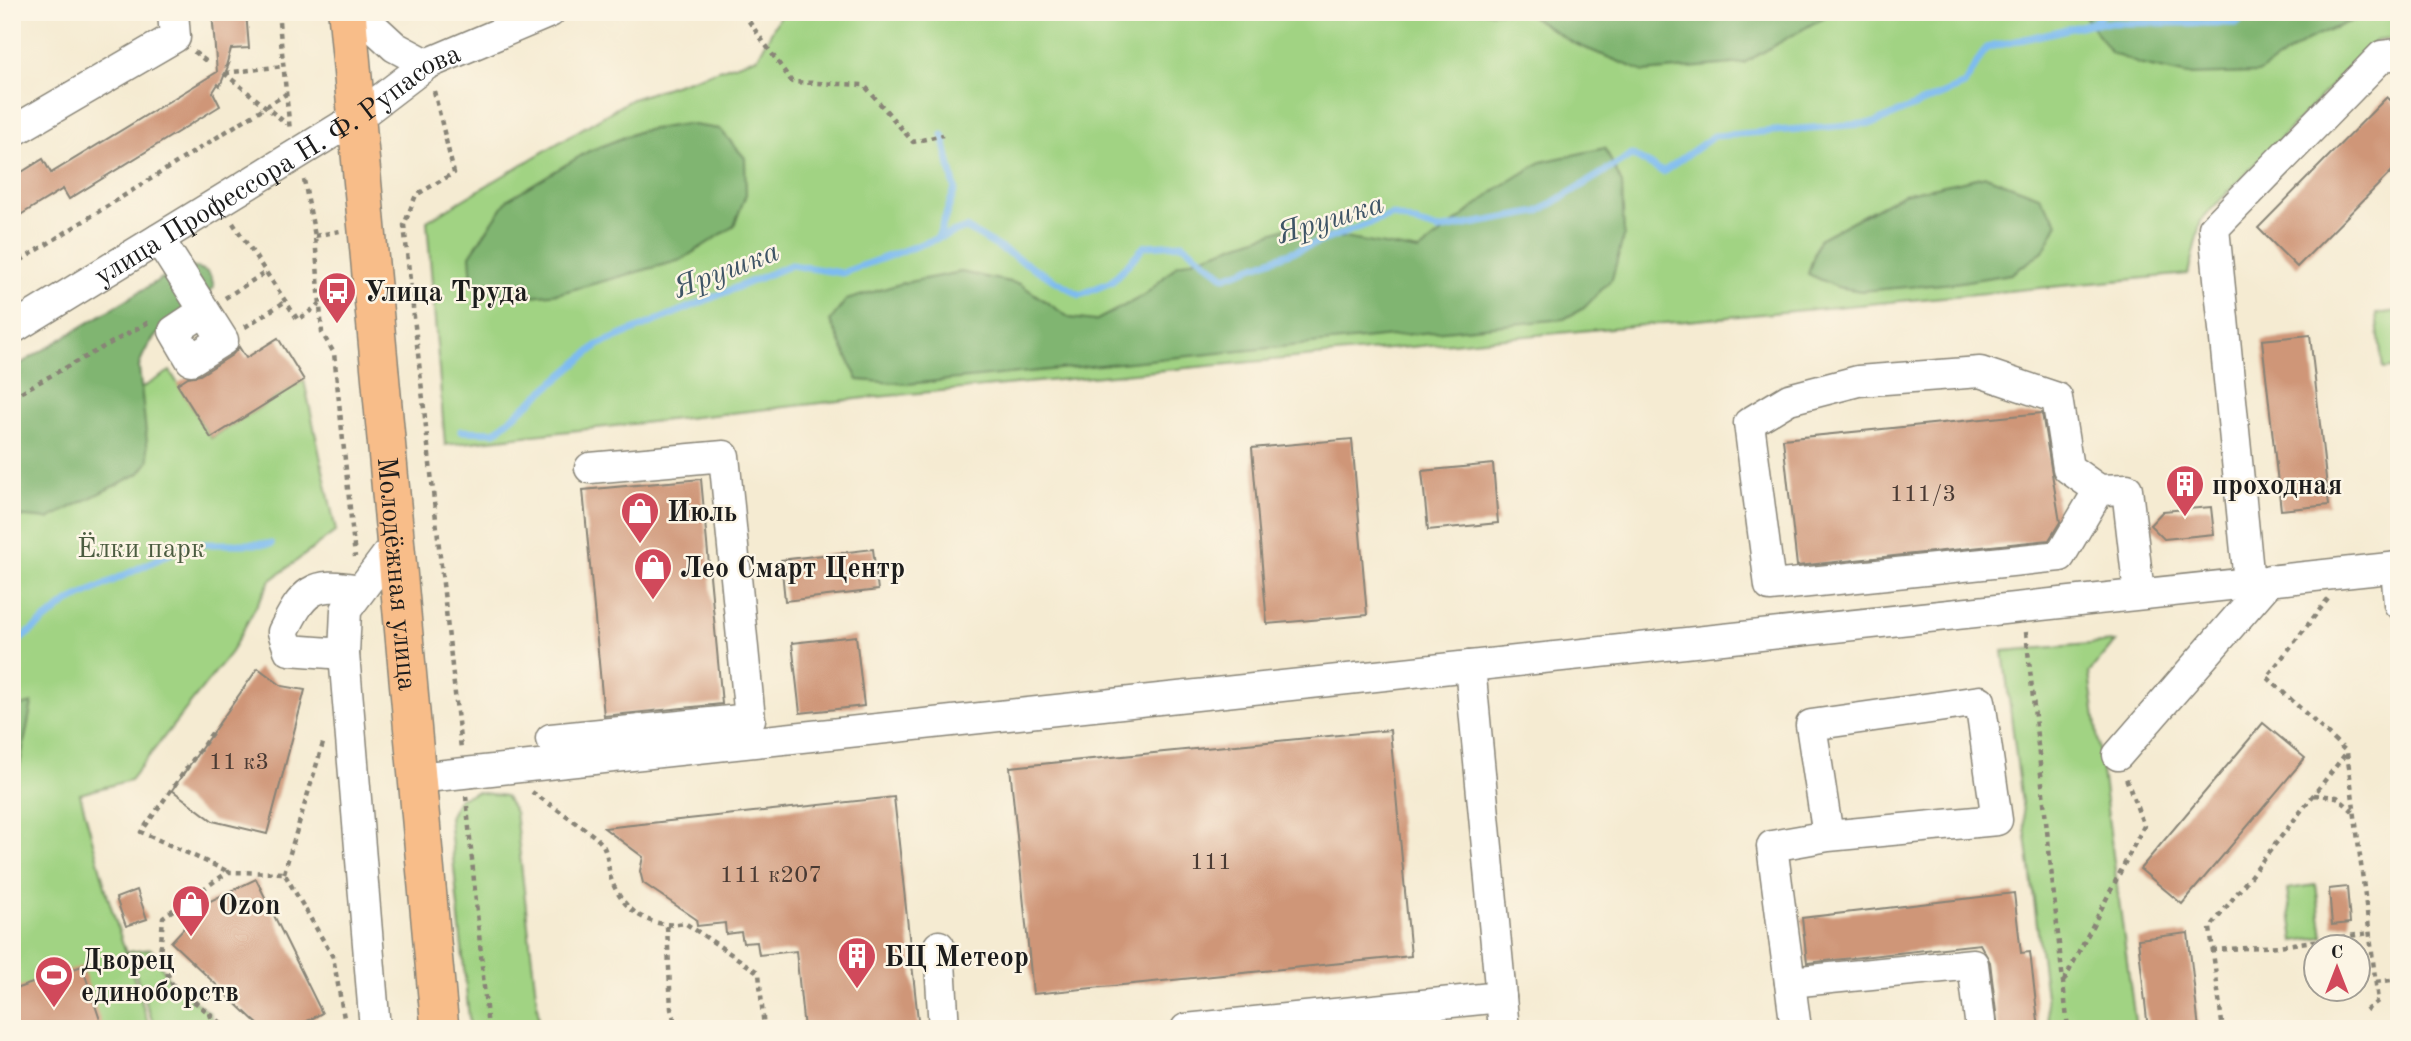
<svg xmlns="http://www.w3.org/2000/svg" width="2411" height="1041" font-family="'Old Standard TT',serif">
<style>
.green{fill:#a1d383;stroke:#5e7850;stroke-width:2}
.forest{fill:#80b571;stroke:#4e6846;stroke-width:2}
.lines{fill:none;stroke-linecap:round;stroke-linejoin:round}
.stream{stroke:#7dbbf0;stroke-width:7}
.building{fill:#cf9678}
.minor-casing{stroke:#888477;stroke-width:33}
.major-casing{stroke:#888477;stroke-width:40}
.path{stroke:#888477;stroke-width:4.5;stroke-dasharray:5 5;stroke-linecap:butt}
.minor{stroke:#fff;stroke-width:30}
.major{stroke:#f8bd89;stroke-width:37}
.labels{text-anchor:middle;stroke-width:5;stroke-linejoin:round;paint-order:stroke}
.number-label{font-size:24px;fill:#493a33}
.street-label{font-size:28px;fill:#1c1c1c;stroke:#fcf5e5}
.poi-label{font-size:28px;font-weight:bold;fill:#1c1c1c;stroke:#fcf5e5;text-anchor:start}
.park-label{font-size:28px;fill:#4b5c40;stroke:#fcf5e5}
.water-label{font-size:30px;font-style:italic;fill:#3e5466;stroke:#fcf5e5}
</style>
<rect width="100%" height="100%" fill="#fcf5e5"/>
<filter id="ink" filterUnits="userSpaceOnUse"><feTurbulence type="fractalNoise" baseFrequency=".0143" numOctaves="2"/><feDisplacementMap in="SourceGraphic" scale="14" xChannelSelector="R" yChannelSelector="G"/><feConvolveMatrix kernelMatrix="1 2 1 2 8 2 1 2 1" color-interpolation-filters="sRGB"/></filter>
<filter id="wash" filterUnits="userSpaceOnUse"><feTurbulence type="fractalNoise" baseFrequency=".00686" numOctaves="4" result="noise"/><feDisplacementMap in="SourceGraphic" scale="28" xChannelSelector="R" yChannelSelector="G"/><feGaussianBlur stdDeviation="1.57" result="paint"/><feColorMatrix in="noise" values="0 0 0 0 0 0 0 0 0 0 0 0 0 0 0 0 0 1.4 0 .05"/><feComposite in="paint" operator="in"/></filter>
<g filter="url(#wash)">
<rect width="100%" height="100%" fill="#f5ebd2"/>
<g class="green">
<path d="M 782,12 L 2399,12 L 2399,38 L 2375,41 L 2201,220 L 2188,274 L 866,398 L 445,445 L 427,221 L 632,99 L 758,57 Z"/>
<path d="M 2399,311 L 2399,367 L 2383,369 L 2376,314 Z"/>
<path d="M 170,371 L 211,438 L 304,380 L 336,531 L 270,581 L 231,652 L 130,780 L 80,794 L 108,897 L 150,1029 L 12,1029 L 12,466 Z"/>
<path d="M 2115,642 L 2089,673 L 2136,1029 L 2050,1029 L 2003,651 Z"/>
<path d="M 477,792 L 505,796 L 515,812 L 540,1029 L 470,1029 L 449,817 L 459,798 Z"/>
<path d="M 2316,885 L 2323,937 L 2294,941 L 2287,889 Z"/>
<path d="M 151,949 L 172,984 L 210,1013 L 214,1029 L 155,1029 L 128,952 Z"/>
</g>
<g class="forest">
<path d="M 1525,12 L 1833,12 L 1744,63 L 1644,72 L 1573,43 Z"/>
<path d="M 2082,12 L 2399,12 L 2365,15 L 2308,40 L 2258,73 L 2188,75 L 2142,65 L 2111,53 Z"/>
<path d="M 686,124 L 720,129 L 745,158 L 746,194 L 734,226 L 681,260 L 560,293 L 521,297 L 494,292 L 472,284 L 470,255 L 508,199 L 589,151 L 640,131 Z"/>
<path d="M 1605,148 L 1622,184 L 1624,235 L 1612,279 L 1584,308 L 1564,319 L 908,384 L 858,380 L 830,321 L 846,300 L 903,283 L 961,272 L 1020,284 L 1070,318 L 1095,321 L 1145,295 L 1177,265 L 1286,228 L 1419,251 L 1497,189 L 1541,162 Z"/>
<path d="M 1986,176 L 2039,196 L 2058,223 L 2043,252 L 2011,274 L 1955,283 L 1861,291 L 1837,287 L 1808,274 L 1819,239 L 1903,194 Z"/>
<path d="M 190,267 C 206,269 211,271 214,287 C 187,315 149,327 139,367 L 149,461 L 140,473 L 48,519 L 15,516 L 12,369 L 169,274 Z"/>
<path d="M 32,703 L 13,800 L 12,801 L 12,708 Z"/>
</g>
<g class="lines">
<g class="stream">
<path d="M 2093,23 L 2104,12"/>
<path d="M 938,238 L 955,189 L 943,135"/>
<path d="M 461,431 L 495,432 L 598,345 L 791,265 L 842,273 L 966,228 L 1080,295 L 1111,282 L 1145,246 L 1183,244 L 1225,277 L 1392,215 L 1438,230 L 1538,212 L 1632,155 L 1663,172 L 1714,136 L 1874,123 L 1964,85 L 1986,48 L 2093,23 L 2237,23 L 2250,12"/>
<path d="M 12,646 L 68,602 L 190,544 L 271,544"/>
</g>
</g>
<g id="blocks">
<g class="building">
<path d="M 212,12 L 246,12 L 249,48 L 231,49 L 226,66 L 229,64 L 220,86 L 218,84 L 213,92 L 220,106 L 69,199 L 63,189 L 12,220 L 12,178 L 43,159 L 51,173 L 217,72 Z"/>
<path d="M 2387,97 L 2399,108 L 2399,164 L 2297,267 L 2258,228 Z"/>
<path d="M 2310,335 L 2329,505 L 2281,510 L 2262,340 Z"/>
<path d="M 278,338 L 304,380 L 211,438 L 177,384 L 188,377 L 200,375 L 232,355 L 239,347 L 246,358 Z"/>
<path d="M 2042,413 L 2060,522 L 2049,540 L 1797,566 L 1783,439 Z"/>
<path d="M 1352,439 L 1367,615 L 1267,624 L 1252,448 Z"/>
<path d="M 1493,464 L 1498,523 L 1428,530 L 1422,471 Z"/>
<path d="M 701,479 L 722,704 L 604,716 L 583,490 Z"/>
<path d="M 2211,507 L 2214,534 L 2164,539 L 2150,525 L 2163,511 Z"/>
<path d="M 873,549 L 878,590 L 785,601 L 781,560 Z"/>
<path d="M 856,636 L 864,706 L 800,713 L 792,643 Z"/>
<path d="M 258,668 L 282,686 L 305,690 L 267,834 L 213,821 L 172,790 Z"/>
<path d="M 2263,723 L 2305,758 L 2182,904 L 2140,869 Z"/>
<path d="M 1390,730 L 1411,956 L 1033,994 L 1010,767 Z"/>
<path d="M 894,797 L 919,1029 L 804,1029 L 796,951 L 759,955 L 757,942 L 743,943 L 741,932 L 726,934 L 725,923 L 697,926 L 696,919 L 643,883 L 640,871 L 643,857 L 604,828 Z"/>
<path d="M 256,879 L 322,1013 L 293,1029 L 263,1029 L 171,942 L 208,902 Z"/>
<path d="M 2347,887 L 2350,923 L 2332,925 L 2329,889 Z"/>
<path d="M 137,890 L 147,919 L 126,926 L 116,898 Z"/>
<path d="M 2014,893 L 2021,953 L 2030,952 L 2039,1029 L 1998,1029 L 1990,962 L 1980,944 L 1807,963 L 1802,918 Z"/>
<path d="M 2188,933 L 2199,1029 L 2148,1029 L 2138,939 Z"/>
<path d="M 82,966 L 103,1029 L 12,1029 L 12,990 Z"/>
</g>
</g>
</g>
<g filter="url(#ink)">
<use href="#blocks" fill-opacity="0" stroke="#888477" stroke-width="2"/>
<g class="lines">
<defs>
<g id="minor">
<path d="M 357,12 L 395,47 L 427,64"/>
<path d="M 12,132 L 175,37 L 173,12"/>
<path d="M 159,239 L 223,340 L 191,360 L 174,331 L 204,311"/>
<path id="s1" d="M 12,329 L 359,116 L 427,64 L 550,12"/>
<path d="M 2099,490 L 2060,556 L 1770,586 L 1749,423 L 1789,399 L 1858,381 L 1980,372 L 2057,398 L 2068,468 L 2099,490 L 2127,489 L 2139,594"/>
<path d="M 2396,567 L 2399,604"/>
<path d="M 2249,582 L 2214,228 L 2382,56 L 2399,54"/>
<path d="M 344,654 L 289,650 L 283,632 C 303,592 312,580 358,590"/>
<path d="M 1470,666 L 1504,1029"/>
<path d="M 551,739 L 750,719 L 724,456 L 590,468"/>
<path d="M 2118,755 L 2270,580"/>
<path d="M 417,778 L 2399,567"/>
<path d="M 939,946 L 944,1029"/>
<path d="M 1790,982 L 1973,964 L 1981,1029"/>
<path d="M 375,1029 L 344,654 L 346,610 L 396,543"/>
<path d="M 1186,1029 L 1501,997"/>
<path d="M 1796,1029 L 1772,846 L 1828,836 L 1997,820 L 1980,701 L 1811,725 L 1828,836"/>
</g>
<g id="major">
<path id="s2" d="M 347,12 L 440,1029"/>
</g>
</defs>
<use href="#minor" class="minor-casing"/>
<use href="#major" class="major-casing"/>
<g class="path">
<path d="M 278,12 L 290,131"/>
<path d="M 743,13 L 792,82 L 864,85 L 913,142 L 943,135"/>
<path d="M 194,52 L 210,64"/>
<path d="M 224,73 L 287,124"/>
<path d="M 225,73 L 284,66"/>
<path d="M 434,91 L 454,173 L 416,195 L 404,225 L 461,749"/>
<path d="M 304,180 L 315,236 L 322,333 L 334,353 L 355,557"/>
<path d="M 233,223 L 298,320 L 320,304"/>
<path d="M 315,236 L 340,231"/>
<path d="M 12,266 L 286,94"/>
<path d="M 225,298 L 266,272"/>
<path d="M 245,327 L 286,301"/>
<path d="M 12,397 L 149,322"/>
<path d="M 2328,599 L 2267,677 L 2347,752"/>
<path d="M 2026,632 L 2068,1029"/>
<path d="M 212,733 L 141,832 L 227,871"/>
<path d="M 532,792 C 547,803 593,832 602,844 C 608,852 608,867 610,876 C 621,910 650,930 685,923 L 759,973 L 764,1029"/>
<path d="M 2314,795 L 2337,797 L 2355,813"/>
<path d="M 466,796 L 488,1029"/>
<path d="M 284,873 L 324,740"/>
<path d="M 667,926 L 671,1009 L 677,1029"/>
<path d="M 2212,950 L 2279,946 L 2370,933"/>
<path d="M 2064,981 L 2144,826 L 2126,778"/>
<path d="M 2376,982 L 2399,979"/>
<path d="M 210,1013 L 214,1029"/>
<path d="M 2222,1023 L 2210,928 L 2347,752 L 2378,1001 L 2365,1011"/>
<path d="M 229,1029 L 172,984 L 160,956 L 163,917 L 228,872 L 284,873 L 333,957 L 346,1029"/>
</g>
<use href="#minor" class="minor"/>
<use href="#major" class="major"/>
</g>
</g>
<defs>
<symbol id="bus-pin" viewBox="-11 -11 22 30"><path d="M0 17L-7.5 6A9.5 9.5 0 1 1 7.5 6Z" fill="#d1495b" stroke="#fcf5e5"/><path d="M-5-6H5V4H4V6H2V4H-2V6H-4V4H-5ZM-3.5-4V0h7V-4ZM-3.5 1.2v1.5H-2V1.2ZM2 1.2v1.5H3.5V1.2Z" fill="#fff"/></symbol>
<symbol id="building-pin" viewBox="-11 -11 22 30"><path d="M0 17L-7.5 6A9.5 9.5 0 1 1 7.5 6Z" fill="#d1495b" stroke="#fcf5e5"/><path d="M-4-6H4V6H1V3H-1V6H-4ZM-2.5-4.3h1.7v1.8h-1.7ZM.8-4.3h1.7v1.8H.8ZM-2.5-1h1.7V.8h-1.7ZM.8-1h1.7V.8H.8Z" fill="#fff"/></symbol>
<symbol id="shop-pin" viewBox="-11 -11 22 30"><path d="M0 17L-7.5 6A9.5 9.5 0 1 1 7.5 6Z" fill="#d1495b" stroke="#fcf5e5"/><path d="M-5-2.5h2.3a2.7 3.5 0 0 1 5.4 0H5L5.5 6h-11ZM-1.5-2.5h3a1.5 2.3 0 0 0-3 0Z" fill="#fff"/></symbol>
<symbol id="stadium-pin" viewBox="-11 -11 22 30"><path d="M0 17L-7.5 6A9.5 9.5 0 1 1 7.5 6Z" fill="#d1495b" stroke="#fcf5e5"/><path d="M0-5a6.5 5 0 1 0 0 10a6.5 5 0 1 0 0-10ZM-3.5-1.8h7v3.6h-7Z" fill="#fff"/></symbol>
</defs>
<g fill-rule="evenodd">
<use href="#bus-pin" x="315" y="269" width="44" height="60"/>
<use href="#building-pin" x="2163" y="462" width="44" height="60"/>
<use href="#shop-pin" x="618" y="489" width="44" height="60"/>
<use href="#shop-pin" x="631" y="545" width="44" height="60"/>
<use href="#shop-pin" x="169" y="882" width="44" height="60"/>
<use href="#building-pin" x="835" y="934" width="44" height="60"/>
<use href="#stadium-pin" x="32" y="953" width="44" height="60"/>
</g>
<g class="labels">
<g class="number-label">
<text x="1923" y="501">111/3</text>
<text x="239" y="769">11 к3</text>
<text x="1211" y="869">111</text>
<text x="771" y="882">111 к207</text>
</g>
<g class="street-label">
<text dy="10" stroke="none"><textPath href="#s1" startOffset="313">улица Профессора Н. Ф. Рупасова</textPath></text>
<text dy="10" stroke="none"><textPath href="#s2" startOffset="564">Молодёжная улица</textPath></text>
</g>
<g class="poi-label">
<text x="364" y="301">Улица Труда</text>
<text x="2212" y="494">проходная</text>
<text x="667" y="521">Июль</text>
<text x="680" y="577">Лео Смарт Центр</text>
<text x="218" y="914">Ozon</text>
<text x="884" y="966">БЦ Метеор</text>
<text x="81" y="969">Дворец<tspan x="81" dy="32">единоборств</tspan></text>
</g>
<g class="park-label">
<text x="141" y="557">Ёлки парк</text>
</g>
<g class="water-label">
<text transform="translate(1330 218) rotate(-17)" y="10">Ярушка</text>
<text transform="translate(726 269) rotate(-21)" y="10">Ярушка</text>
</g>
</g>
<rect width="2411" height="1041" fill="none" stroke="#fcf5e5" stroke-width="42"/>
<g transform="translate(2337 968)"><circle r="33" fill="#fcf5e5" stroke="#a29e95" stroke-width="2"/>
<path d="M0-5L12 26L0 18L-12 26Z" fill="#d1495b"/>
<text y="-10" font-size="19" font-weight="bold" text-anchor="middle" fill="#1c1c1c">С</text>
</g>
</svg>
